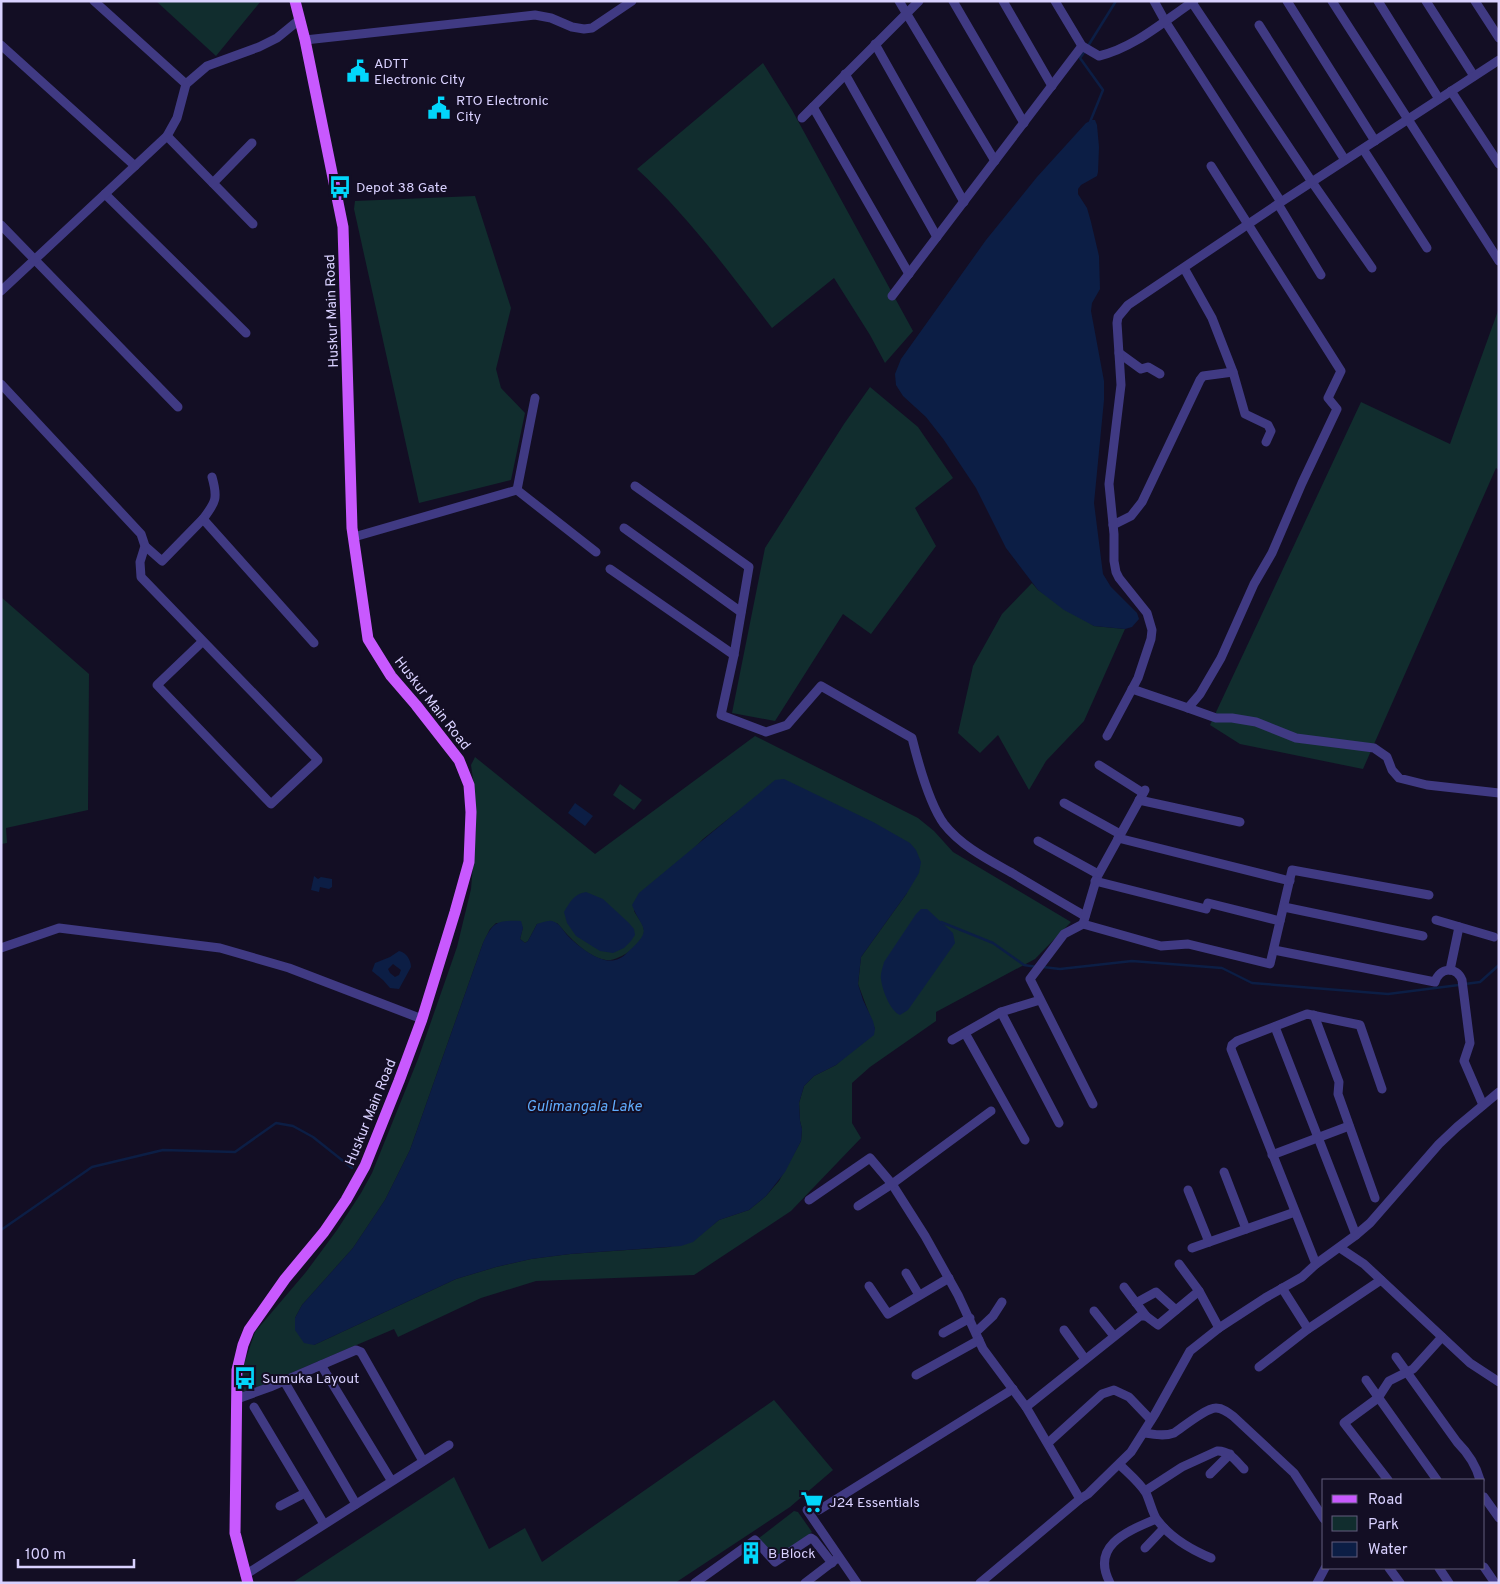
<svg xmlns="http://www.w3.org/2000/svg" width="1500" height="1584" font-family="Overpass,sans-serif">
<style>
.green{fill:#112d2e;fill-rule:evenodd}
.water{fill:#0c1e45;fill-rule:evenodd}
.lines{fill:none;stroke-linecap:round;stroke-linejoin:round}
.stream{stroke:#0c1e45;stroke-width:2.5}
.minor{stroke:#403a83;stroke-width:9}
.major{stroke:#c859fe;stroke-width:11}
.labels{text-anchor:middle;stroke-width:4;stroke-linejoin:round;paint-order:stroke}
.poi-label{font-size:14px;fill:#d9d1ff;stroke:#130e24;text-anchor:start}
.street-label{font-size:14px;fill:#d9d1ff;stroke:#130e24}
.water-label{font-size:15px;font-style:italic;fill:#60adfe;stroke:#130e24}
</style>
<rect width="100%" height="100%" fill="#130e24"/>
<g class="green">
<path d="M 156,1 L 261,1 L 216,56 Z"/>
<path d="M 763,63 L 792,110 L 913,331 L 885,363 L 870,335 L 834,278 L 772,328 C 730,273 688,216 637,169 Z"/>
<path d="M 475,196 L 511,308 L 496,369 L 501,388 L 525,413 L 511,480 L 419,503 L 354,209 L 355,201 Z"/>
<path d="M 1499,308 L 1499,470 L 1496,468 L 1363,769 L 1240,744 L 1210,725 L 1361,402 L 1450,444 Z"/>
<path d="M 870,387 L 918,427 L 953,478 L 915,508 L 936,546 L 871,634 L 843,614 L 775,721 L 732,713 L 765,548 L 844,424 Z"/>
<path d="M 1032,583 L 1038,590 L 1094,626 L 1125,629 L 1084,721 L 1046,761 L 1029,790 L 998,735 L 980,753 L 958,733 L 973,666 L 1002,614 Z"/>
<path d="M 1,597 L 89,674 L 88,810 L 6,828 L 7,843 L 1,844 Z"/>
<path d="M 755,736 L 918,818 L 934,831 L 953,852 L 1071,922 L 1035,959 L 936,1012 L 936,1021 L 870,1067 L 852,1083 L 852,1123 L 861,1138 L 791,1211 L 694,1275 L 536,1281 L 481,1298 L 398,1337 L 394,1329 L 242,1394 L 243,1367 L 255,1332 L 306,1272 L 337,1230 L 361,1193 L 372,1173 L 418,1059 L 457,947 L 471,889 L 476,827 L 474,786 L 471,765 L 475,757 L 595,854 ZM 737,812 L 907,893 L 861,957 L 858,984 L 875,1029 L 836,1065 L 814,1076 L 804,1086 L 799,1103 L 800,1121 L 802,1129 L 801,1141 L 779,1181 L 766,1196 L 749,1210 L 719,1220 L 709,1228 L 670,1247 L 570,1254 L 531,1259 L 496,1267 L 456,1279 L 314,1345 L 295,1318 L 302,1305 L 353,1248 L 385,1200 L 410,1150 L 483,943 L 490,929 L 496,923 L 523,927 L 520,939 L 525,943 L 528,941 L 537,924 L 557,923 C 570,938 587,957 606,960 C 618,962 644,944 644,932 C 645,925 637,917 634,911 L 703,839 Z"/>
<path d="M 620,784 L 642,800 L 634,810 L 613,795 Z"/>
<path d="M 774,1400 L 833,1470 L 790,1507 L 675,1583 L 292,1583 L 454,1477 L 489,1549 L 525,1528 L 542,1562 Z"/>
<path d="M 794,1511 L 798,1512 L 812,1532 L 779,1556 L 774,1556 L 759,1538 Z"/>
</g>
<g class="water">
<path d="M 1092,120 L 1095,120 L 1097,125 L 1099,147 L 1098,172 L 1097,176 L 1081,185 L 1078,189 L 1078,194 L 1087,208 L 1091,222 L 1099,256 L 1100,289 L 1092,303 L 1091,311 L 1104,381 L 1104,400 L 1094,503 L 1103,574 L 1111,587 L 1137,613 L 1139,619 L 1132,627 L 1125,629 L 1094,626 L 1064,610 L 1038,590 L 1006,548 L 976,488 L 944,440 L 926,417 L 903,396 L 896,385 L 895,374 L 901,359 L 986,240 L 1037,177 L 1086,123 Z"/>
<path d="M 784,779 L 873,822 L 910,843 L 916,850 L 921,862 L 919,873 L 907,893 L 861,957 L 858,984 L 863,1000 L 873,1021 L 875,1029 L 874,1035 L 836,1065 L 814,1076 L 804,1086 L 799,1103 L 800,1121 L 802,1129 L 801,1141 L 785,1172 L 766,1196 L 749,1210 L 719,1220 L 693,1242 L 681,1246 L 570,1254 L 531,1259 L 496,1267 L 456,1279 L 314,1345 L 304,1343 L 295,1330 L 295,1318 L 302,1305 L 353,1248 L 385,1200 L 410,1150 L 483,943 C 493,922 497,920 521,921 L 523,928 L 520,939 L 525,943 L 528,941 L 537,924 C 542,923 547,920 552,921 C 560,923 563,931 568,936 C 578,946 600,964 615,960 C 621,959 626,954 630,950 C 654,928 641,929 632,905 L 639,893 L 775,780 Z"/>
<path d="M 575,803 L 593,816 L 585,826 L 568,813 Z"/>
<path d="M 314,876 L 318,879 L 321,877 L 332,879 L 332,887 L 329,889 L 320,887 L 319,892 L 311,890 Z"/>
<path d="M 586,892 L 603,899 L 629,923 L 634,929 L 635,935 L 631,941 L 624,948 L 613,953 L 600,951 L 576,936 L 567,923 L 564,912 C 570,902 574,894 586,892 Z"/>
<path d="M 921,909 L 927,909 L 953,933 L 955,943 L 908,1010 L 900,1015 C 890,1011 882,989 881,979 C 880,974 883,967 884,962 L 916,914 Z"/>
<path d="M 399,951 C 406,952 411,960 411,967 L 399,989 L 390,988 L 383,980 L 372,971 L 375,963 L 390,957 ZM 393,964 L 401,970 L 399,975 L 395,977 L 390,973 L 388,969 Z"/>
</g>
<g class="lines">
<g class="stream">
<path d="M 1088,46 L 1116,1"/>
<path d="M 1085,51 L 1080,58 L 1103,90 L 1090,122"/>
<path d="M 941,922 L 993,943 L 1024,965 L 1037,967"/>
<path d="M 1043,967 L 1060,969 L 1132,961 L 1222,968 L 1252,983 L 1388,994 L 1459,985"/>
<path d="M 1465,984 L 1480,982 L 1499,965"/>
<path d="M 1,1230 L 92,1167 L 163,1150 L 235,1152 L 276,1123 L 293,1126 L 313,1137 L 352,1168"/>
</g>
<g class="minor">
<path d="M 94,1 L 186,84 L 207,66 L 259,47 L 277,38 L 299,20"/>
<path d="M 899,1 L 995,161"/>
<path d="M 953,1 L 1024,123"/>
<path d="M 1003,1 L 1052,86"/>
<path d="M 1055,1 L 1082,46"/>
<path d="M 1154,1 L 1165,21 L 1281,202"/>
<path d="M 1191,1 L 1312,182 L 1372,268"/>
<path d="M 1287,1 L 1375,141"/>
<path d="M 1332,1 L 1499,261"/>
<path d="M 1378,1 L 1439,99"/>
<path d="M 1426,1 L 1474,76"/>
<path d="M 1475,1 L 1499,38"/>
<path d="M 1259,25 L 1345,160"/>
<path d="M 305,40 L 535,15 L 551,18 L 572,27 L 584,29 L 592,28 L 632,1"/>
<path d="M 875,44 L 964,202"/>
<path d="M 1,45 L 135,166"/>
<path d="M 845,74 L 937,237"/>
<path d="M 1451,91 L 1499,164"/>
<path d="M 813,107 L 909,274"/>
<path d="M 802,118 L 919,1"/>
<path d="M 167,136 L 253,224"/>
<path d="M 1363,149 L 1427,248"/>
<path d="M 1211,166 L 1341,371 L 1328,398 L 1337,409 L 1302,483 L 1272,553 L 1254,584 L 1221,658 L 1200,694 L 1188,708 L 1216,718 L 1232,718 L 1256,722 L 1296,738 L 1374,748 L 1387,757 L 1392,770 L 1399,778 L 1427,785 L 1499,793"/>
<path d="M 213,183 L 252,143"/>
<path d="M 105,194 L 246,333"/>
<path d="M 1278,204 L 1321,275"/>
<path d="M 1,225 L 178,407"/>
<path d="M 1184,268 L 1212,318 L 1233,372 L 1245,414 L 1268,425 L 1271,431 L 1266,442"/>
<path d="M 1,291 L 167,136 L 177,118 L 186,84"/>
<path d="M 892,296 L 1082,46 L 1099,56 C 1134,48 1164,21 1194,1"/>
<path d="M 1119,353 L 1141,369 L 1148,367 L 1160,374"/>
<path d="M 1,384 L 141,534 L 145,546 L 140,562 L 141,577 L 318,760 L 271,804 L 157,685 L 203,641"/>
<path d="M 535,398 L 517,490 L 596,552"/>
<path d="M 635,486 L 749,567 L 734,655"/>
<path d="M 203,519 C 216,502 218,498 212,477"/>
<path d="M 1113,525 L 1131,516 L 1142,502 L 1200,380 L 1203,376 L 1233,372"/>
<path d="M 624,528 L 741,612"/>
<path d="M 354,537 L 517,490"/>
<path d="M 145,546 L 162,561 L 203,519 L 314,643"/>
<path d="M 610,569 L 734,655 L 721,715 L 766,732 L 787,725 L 821,686 L 912,738 C 918,762 930,805 944,824 C 961,846 989,860 1012,873 C 1037,888 1061,902 1085,916"/>
<path d="M 1132,689 L 1188,708"/>
<path d="M 1107,736 L 1138,678 L 1151,639 L 1152,630 L 1147,613 L 1119,578 L 1116,572 L 1114,561 L 1114,534 L 1109,484 L 1121,385 L 1117,323 L 1118,317 L 1128,305 L 1281,202 L 1499,60"/>
<path d="M 1099,765 L 1143,793"/>
<path d="M 1145,790 L 1097,877 L 1083,924 L 1161,946 L 1188,944 L 1270,964 L 1292,870 L 1429,895"/>
<path d="M 1139,800 L 1240,822"/>
<path d="M 1064,803 L 1120,834"/>
<path d="M 1118,838 L 1290,881"/>
<path d="M 1038,841 L 1098,874"/>
<path d="M 1095,881 L 1206,909 L 1208,903 L 1280,921"/>
<path d="M 1284,907 L 1423,936"/>
<path d="M 1436,920 L 1494,937"/>
<path d="M 1083,924 L 1064,934 L 1030,979 L 1093,1104"/>
<path d="M 1,948 L 59,928 L 220,948 L 289,968 L 422,1019"/>
<path d="M 1274,950 L 1435,982 C 1440,967 1456,966 1462,980 L 1470,1043 L 1464,1061 L 1483,1105"/>
<path d="M 1450,970 L 1459,927"/>
<path d="M 1001,1012 L 1059,1123"/>
<path d="M 1314,1015 L 1339,1082 L 1338,1094 L 1375,1198"/>
<path d="M 1275,1027 L 1356,1235"/>
<path d="M 965,1033 L 1025,1140"/>
<path d="M 952,1040 L 1001,1012 L 1040,1000"/>
<path d="M 1272,1155 L 1349,1126"/>
<path d="M 1224,1172 L 1246,1229"/>
<path d="M 1188,1190 L 1209,1242"/>
<path d="M 809,1200 L 870,1158 L 892,1184 L 925,1236 L 958,1295 L 983,1349 L 1026,1407 L 1080,1499"/>
<path d="M 858,1206 L 892,1184 L 991,1111"/>
<path d="M 1192,1248 L 1295,1212"/>
<path d="M 1340,1248 L 1364,1264 L 1470,1363 L 1499,1382"/>
<path d="M 1179,1264 L 1199,1291 L 1219,1328"/>
<path d="M 1316,1264 L 1231,1049 L 1232,1045 L 1237,1041 L 1307,1014 L 1360,1025 L 1382,1089"/>
<path d="M 906,1273 L 919,1295"/>
<path d="M 869,1286 L 888,1314 L 949,1278"/>
<path d="M 1124,1287 L 1146,1316 L 1158,1325 L 1199,1291"/>
<path d="M 1282,1288 L 1308,1329"/>
<path d="M 1136,1303 L 1156,1292 L 1176,1310"/>
<path d="M 1094,1311 L 1114,1336"/>
<path d="M 1064,1330 L 1085,1359"/>
<path d="M 976,1332 L 993,1316 L 1002,1302"/>
<path d="M 943,1333 L 970,1318"/>
<path d="M 1396,1357 L 1457,1442 C 1468,1453 1476,1465 1480,1480"/>
<path d="M 321,1365 L 391,1480"/>
<path d="M 1259,1367 L 1308,1329 L 1381,1280"/>
<path d="M 916,1375 L 979,1340"/>
<path d="M 1366,1380 L 1437,1480"/>
<path d="M 284,1381 L 356,1504"/>
<path d="M 237,1399 L 270,1387 L 356,1350 L 361,1352 L 423,1461"/>
<path d="M 254,1407 L 324,1524"/>
<path d="M 1026,1407 L 1140,1316 L 1146,1316"/>
<path d="M 1144,1433 C 1154,1434 1163,1437 1174,1433 C 1183,1427 1206,1408 1216,1408 C 1223,1408 1229,1413 1234,1417 L 1294,1473 L 1324,1519"/>
<path d="M 1048,1443 L 1102,1394 L 1114,1390 L 1129,1397 L 1151,1420"/>
<path d="M 1120,1465 C 1128,1473 1140,1483 1146,1493 C 1150,1501 1153,1516 1158,1521 C 1171,1538 1192,1550 1211,1558"/>
<path d="M 1210,1474 L 1230,1454"/>
<path d="M 1388,1480 L 1344,1423 L 1378,1398 L 1389,1381 L 1413,1369 L 1442,1337"/>
<path d="M 1145,1491 L 1182,1467 L 1217,1451 C 1229,1450 1236,1461 1244,1469"/>
<path d="M 1484,1497 L 1499,1518"/>
<path d="M 280,1506 L 305,1493"/>
<path d="M 807,1510 L 857,1583"/>
<path d="M 819,1510 L 1013,1389"/>
<path d="M 1145,1548 L 1164,1528"/>
<path d="M 1484,1567 L 1495,1583"/>
<path d="M 1389,1568 L 1400,1583"/>
<path d="M 1439,1568 L 1449,1583"/>
<path d="M 245,1575 L 449,1445"/>
<path d="M 695,1583 L 755,1540 L 775,1562 L 811,1538 L 814,1540 L 832,1563"/>
<path d="M 805,1583 L 835,1560"/>
<path d="M 980,1583 L 1080,1499 L 1088,1494 L 1131,1452 L 1155,1414 L 1190,1351 L 1219,1328 L 1265,1298 L 1302,1277 L 1316,1264 L 1356,1235 L 1370,1223 L 1439,1144 L 1457,1127 L 1499,1092"/>
<path d="M 1110,1583 C 1090,1545 1128,1531 1156,1519"/>
<path d="M 1317,1583 L 1325,1568"/>
</g>
<path class="major" d="M 248,1583 L 235,1533 L 237,1370 L 243,1345 L 249,1330 L 285,1279 L 324,1232 L 346,1200 L 365,1166 L 399,1081 L 422,1019 L 455,912 L 469,862 L 471,812 L 469,785 L 459,760 L 416,705 L 391,676 L 368,639 L 352,528 L 343,227 L 305,40 L 295,1"/>
</g>
<defs>
<symbol id="civic-bare" viewBox="-9 -9 18 18"><path d="M-.6-6.5H3V-4.5H.6V-3L4-1V1h2V6H-6V1h2V-1L-.6-3ZM-1.2 2.5V6h2.4V2.5Z" fill="#02d6fb" stroke="#130e24" stroke-width="2.5" paint-order="stroke"/></symbol>
<symbol id="bus-bare" viewBox="-9 -9 18 18"><path d="M-5-6H5V4H4V6H2V4H-2V6H-4V4H-5ZM-3.5-4V0h7V-4ZM-3.5 1.2v1.5H-2V1.2ZM2 1.2v1.5H3.5V1.2Z" fill="#02d6fb" stroke="#130e24" stroke-width="2.5" paint-order="stroke"/></symbol>
<symbol id="supermarket-bare" viewBox="-9 -9 18 18"><path d="M-6-5.5h2.5l.6 2H6L4.5 2H-2.5L-4.4-4H-6ZM-1.5 3.2a1.3 1.3 0 1 0 .1 0ZM3 3.2a1.3 1.3 0 1 0 .1 0Z" fill="#02d6fb" stroke="#130e24" stroke-width="2.5" paint-order="stroke"/></symbol>
<symbol id="building-bare" viewBox="-9 -9 18 18"><path d="M-4-6H4V6H1V3H-1V6H-4ZM-2.5-4.3h1.7v1.8h-1.7ZM.8-4.3h1.7v1.8H.8ZM-2.5-1h1.7V.8h-1.7ZM.8-1h1.7V.8H.8Z" fill="#02d6fb" stroke="#130e24" stroke-width="2.5" paint-order="stroke"/></symbol>
</defs>
<g fill-rule="evenodd">
<use href="#civic-bare" x="342" y="55" width="32" height="32"/>
<use href="#civic-bare" x="423" y="92" width="32" height="32"/>
<use href="#bus-bare" x="324" y="171" width="32" height="32"/>
<use href="#bus-bare" x="229" y="1362" width="32" height="32"/>
<use href="#supermarket-bare" x="796" y="1486" width="32" height="32"/>
<use href="#building-bare" x="735" y="1537" width="32" height="32"/>
</g>
<g class="labels">
<g class="poi-label">
<text x="374" y="68">ADTT<tspan x="374" dy="16">Electronic City</tspan></text>
<text x="456" y="105">RTO Electronic<tspan x="456" dy="16">City</tspan></text>
<text x="356" y="192">Depot 38 Gate</text>
<text x="262" y="1383">Sumuka Layout</text>
<text x="829" y="1507">J24 Essentials</text>
<text x="768" y="1558">B Block</text>
</g>
<g class="street-label">
<text transform="translate(331 311) rotate(-92)" y="5">Huskur Main Road</text>
<text transform="translate(433 703) rotate(52)" y="5">Huskur Main Road</text>
<text transform="translate(370 1112) rotate(-68)" y="5">Huskur Main Road</text>
</g>
<g class="water-label">
<text x="584" y="1111">Gulimangala Lake</text>
</g>
</g>
<rect width="1500" height="1584" fill="none" stroke="#d9d1ff" stroke-width="5"/>
<rect x="1322" y="1479" width="162" height="90" fill="#130e24" stroke="#625c7c"/>
<rect x="1332" y="1495" width="25" height="8" fill="#c859fe" stroke="#625c7c"/>
<text x="1368" y="1504" font-size="15" fill="#d9d1ff">Road</text>
<rect x="1332" y="1516" width="25" height="15" fill="#112d2e" stroke="#625c7c"/>
<text x="1368" y="1529" font-size="15" fill="#d9d1ff">Park</text>
<rect x="1332" y="1542" width="25" height="15" fill="#0c1e45" stroke="#625c7c"/>
<text x="1368" y="1554" font-size="15" fill="#d9d1ff">Water</text>
<path d="M18 1559v8h116v-8" fill="none" stroke="#d9d1ff" stroke-width="2.5"/>
<text x="25" y="1559" font-size="15" fill="#d9d1ff" stroke="#130e24" stroke-width="4" paint-order="stroke">100 m</text>
</svg>
